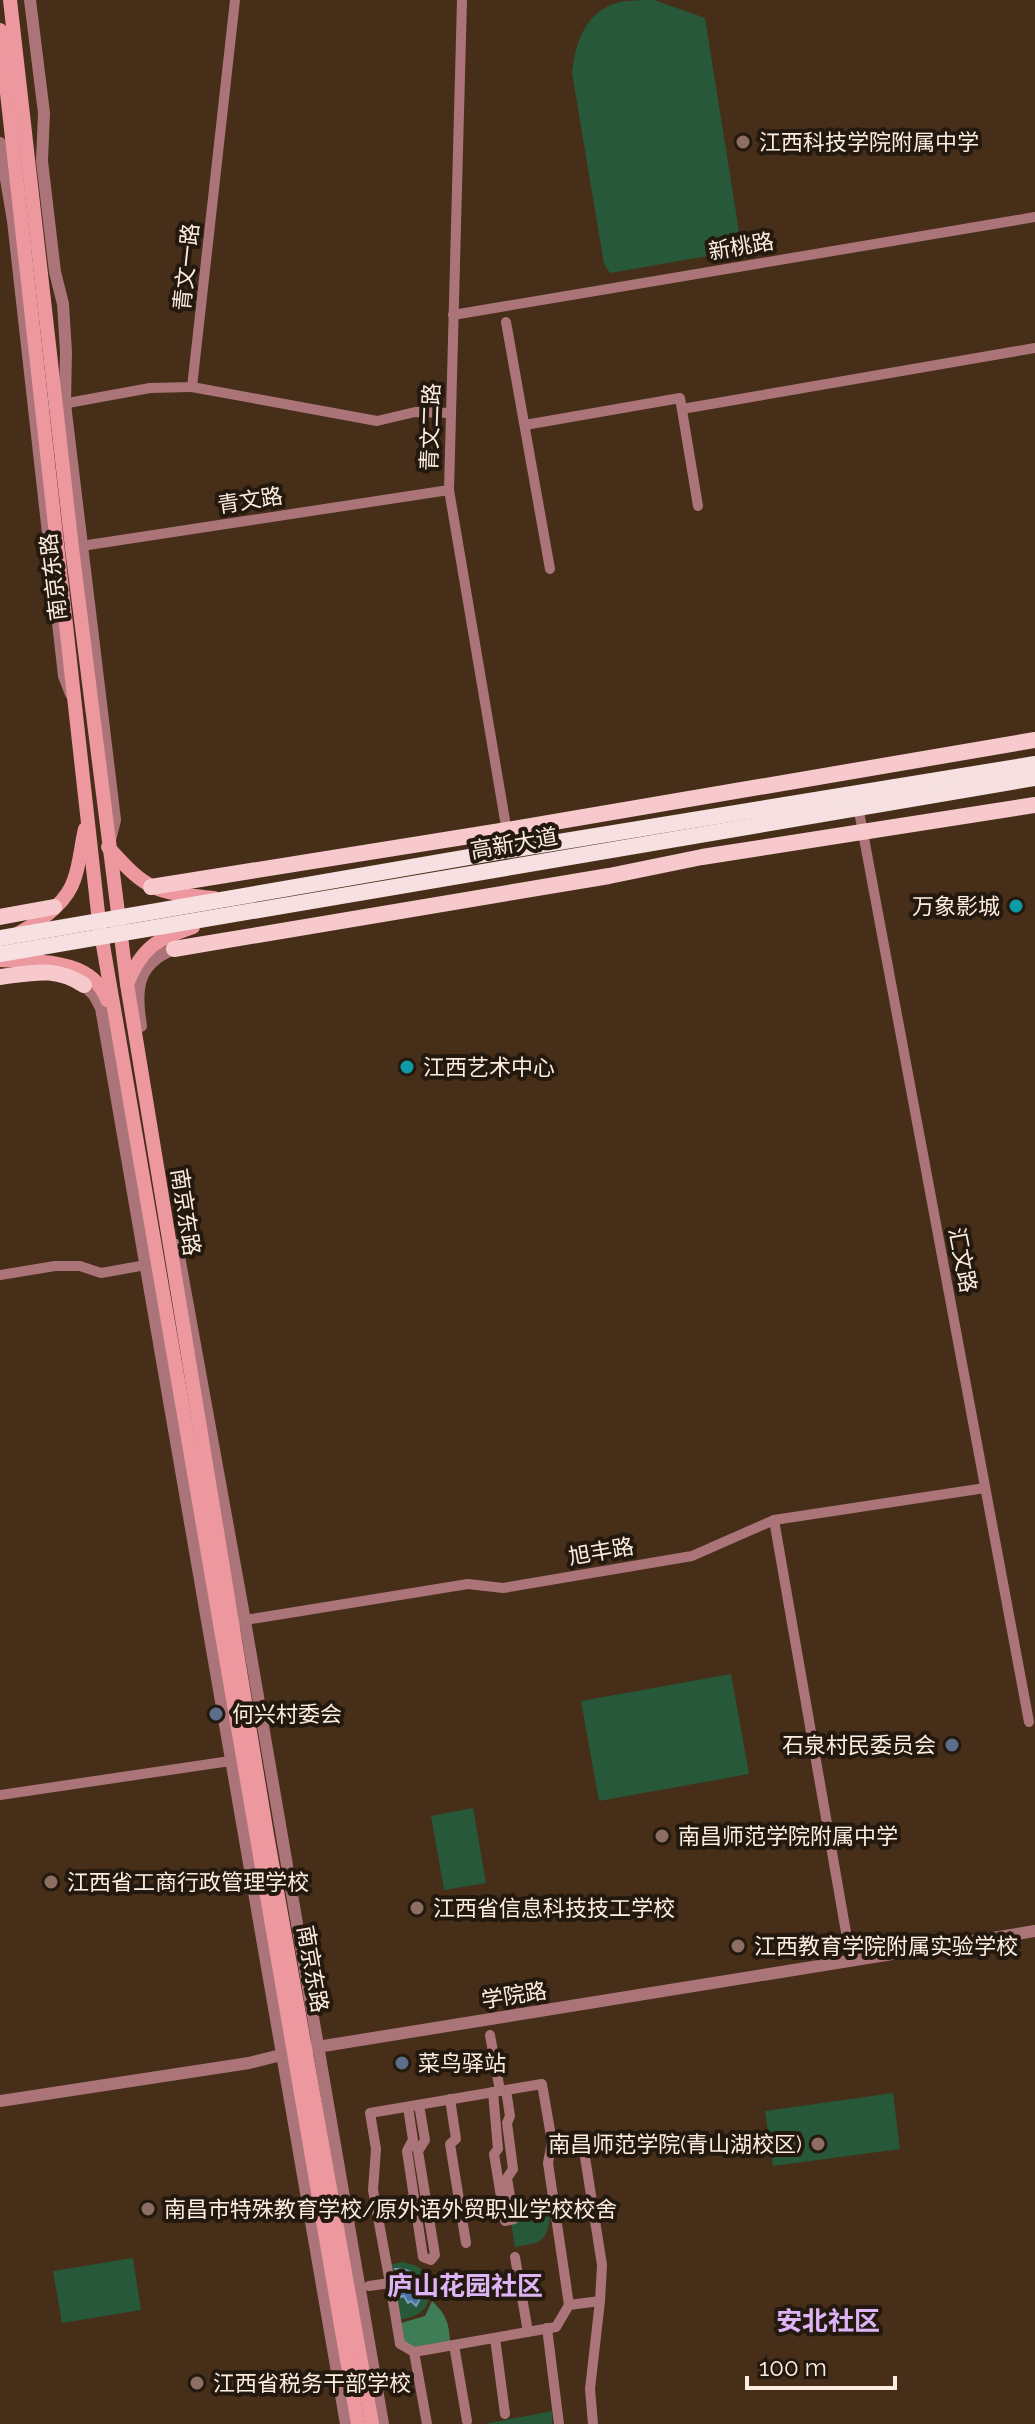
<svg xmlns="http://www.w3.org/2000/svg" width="1035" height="2424" font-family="Raleway,'Noto Sans SC',sans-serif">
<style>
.green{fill:#265839}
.forest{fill:#3e7d55}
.water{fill:#4674a4;stroke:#7d98b6;stroke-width:2}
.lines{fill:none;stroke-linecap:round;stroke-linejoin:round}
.minor{stroke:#aa7479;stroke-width:10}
.tertiary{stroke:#aa7479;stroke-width:12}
.secondary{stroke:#ed979f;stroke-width:14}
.primary{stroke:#f7c9cc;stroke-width:16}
.trunk{stroke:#f6e0e1;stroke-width:16}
.education-dot{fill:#8d6e63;stroke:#24190f;stroke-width:3}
.culture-dot{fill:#0f9aa8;stroke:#24190f;stroke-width:3}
.service-dot{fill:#5c6f8a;stroke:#24190f;stroke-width:3}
.labels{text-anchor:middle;stroke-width:8;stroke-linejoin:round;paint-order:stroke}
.poi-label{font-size:22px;fill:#fdede0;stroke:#24190f;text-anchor:start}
.street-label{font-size:22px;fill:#fdede0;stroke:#24190f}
.quarter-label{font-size:26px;font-weight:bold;fill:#ddb4f6;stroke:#24190f}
</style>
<rect width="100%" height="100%" fill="#462e18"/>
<g class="green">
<path d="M 654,0 L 705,18 L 742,250 L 610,273 L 604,264 L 572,73 C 575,43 585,13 616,3 C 627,0 642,0 654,0 Z"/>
<path d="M 731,1674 L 749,1774 L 599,1801 L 581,1701 Z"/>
<path d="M 473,1808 L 486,1883 L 444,1890 L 431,1816 Z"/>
<path d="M 893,2093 L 900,2149 L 773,2166 L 765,2111 Z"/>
<path d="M 551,2214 C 545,2243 544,2242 515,2247 L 511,2222 Z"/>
<path d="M 133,2258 L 141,2310 L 62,2323 L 53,2271 Z"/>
<path d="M 403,2262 L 417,2266 L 427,2274 C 432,2304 429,2315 398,2320 L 388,2265 Z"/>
<path d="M 552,2411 L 552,2424 L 484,2424 Z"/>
</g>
<path class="forest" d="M 432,2301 C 446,2314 449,2323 450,2341 L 414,2347 L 404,2342 L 401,2323 L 425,2316 Z"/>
<path class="water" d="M 396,2269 C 418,2268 428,2288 416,2306 L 411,2301 L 408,2303 L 404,2296 L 401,2297 L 398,2287 L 402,2285 L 404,2275 Z"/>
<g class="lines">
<g class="minor">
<path d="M 462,0 L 449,490 L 510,850"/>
<path d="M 453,315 L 1035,217"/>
<path d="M 506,322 L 550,569"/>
<path d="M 192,387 L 377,421 L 415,412 L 451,413"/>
<path d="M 57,405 L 150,388 L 192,387 L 235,0"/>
<path d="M 682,409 L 1035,348"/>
<path d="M 525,425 L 680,398 L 698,506"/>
<path d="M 75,547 L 449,490"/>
<path d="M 858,806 L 1029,1722"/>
<path d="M 0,1275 L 55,1266 L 80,1266 L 101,1273 L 146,1265"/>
<path d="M 774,1520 L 851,1961"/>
<path d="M 239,1621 L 468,1584 L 503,1588 L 692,1556 L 774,1520 L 985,1488"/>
<path d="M 0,1795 L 237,1760"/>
<path d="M 493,2092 L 498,2149 L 494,2154 L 505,2221 L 514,2219 L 507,2178 L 513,2169 L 507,2123 L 510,2116 L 506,2090"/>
<path d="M 450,2099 L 456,2139 L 450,2144 L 466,2243"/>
<path d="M 408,2107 L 413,2140 L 407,2151 L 423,2257 L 431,2260 L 435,2255 L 418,2151 L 425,2140 L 419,2105"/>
<path d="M 551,2136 L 582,2138 L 602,2265 L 600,2301 L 569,2305"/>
<path d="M 515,2257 L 528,2332"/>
<path d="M 390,2283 L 400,2344 L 414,2352 L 556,2327 L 569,2305 L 548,2163 L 552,2142 L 542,2084 L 500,2091"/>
<path d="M 369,2286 L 390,2283 L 373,2190 L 376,2149 L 370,2113 L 500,2091 L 490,2035"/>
<path d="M 547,2328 L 559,2424"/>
<path d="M 495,2338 L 505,2414"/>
<path d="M 454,2345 L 467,2421"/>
<path d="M 414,2352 L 427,2424"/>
<path d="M 593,2424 L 590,2389 L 600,2301"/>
</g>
<g class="tertiary">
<path d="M 30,0 L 44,113 L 42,161 L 55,272 L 63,304 L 66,352 L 65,404 L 115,820 L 110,840"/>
<path d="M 0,143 L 13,221 L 64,676 L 71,694"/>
<path d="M 84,985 L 94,995 L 101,1008 L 346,2424"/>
<path d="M 141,1026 C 135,990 136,964 174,949"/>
<path d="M 177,1245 L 245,1621 L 383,2424"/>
<path d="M 311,2048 L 1035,1931"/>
<path d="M 0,2101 L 249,2063 L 289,2053"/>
</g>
<g class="secondary">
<path d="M 10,0 L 72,548 L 127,984 L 267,1835 L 372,2424"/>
<path d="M 0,30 L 99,922 L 358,2424"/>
<path d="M 108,847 C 148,892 155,892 214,898"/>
<path d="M 19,933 C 39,922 66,904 74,880 C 80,864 81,845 85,829"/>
<path d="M 0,960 C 37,962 92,957 107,1000"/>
<path d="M 127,984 C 142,947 157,939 193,927"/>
</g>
<g class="primary">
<path d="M 151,887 L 507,830 L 1035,740"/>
<path d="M 0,917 L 54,907"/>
<path d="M 174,949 L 609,876 L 702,857 L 1035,805"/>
<path d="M 0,977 C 33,973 55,966 84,985"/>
</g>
<g class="trunk">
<path d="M 0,938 L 510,850 L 1035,764"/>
<path d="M 0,954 L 1035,778"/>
</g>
</g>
<g class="education-dot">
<circle cx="743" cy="142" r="8"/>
<circle cx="662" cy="1836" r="8"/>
<circle cx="51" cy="1882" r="8"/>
<circle cx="417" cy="1908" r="8"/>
<circle cx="738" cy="1946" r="8"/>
<circle cx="818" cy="2144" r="8"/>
<circle cx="148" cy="2209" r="8"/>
<circle cx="197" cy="2383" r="8"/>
</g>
<g class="culture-dot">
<circle cx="1016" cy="906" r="8"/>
<circle cx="407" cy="1067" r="8"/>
</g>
<g class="service-dot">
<circle cx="216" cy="1714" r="8"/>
<circle cx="952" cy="1745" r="8"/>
<circle cx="402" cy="2063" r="8"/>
</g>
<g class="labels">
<g class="poi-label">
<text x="759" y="150">江西科技学院附属中学</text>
<text x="1000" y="914" text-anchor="end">万象影城</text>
<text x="423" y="1075">江西艺术中心</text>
<text x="232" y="1722">何兴村委会</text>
<text x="936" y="1753" text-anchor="end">石泉村民委员会</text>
<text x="678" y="1844">南昌师范学院附属中学</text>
<text x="67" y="1890">江西省工商行政管理学校</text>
<text x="433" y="1916">江西省信息科技技工学校</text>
<text x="754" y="1954">江西教育学院附属实验学校</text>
<text x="418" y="2071">菜鸟驿站</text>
<text x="802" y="2152" text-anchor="end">南昌师范学院(青山湖校区)</text>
<text x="164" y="2217">南昌市特殊教育学校/原外语外贸职业学校校舍</text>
<text x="213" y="2391">江西省税务干部学校</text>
</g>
<g class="street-label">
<text transform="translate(741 246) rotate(-10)" y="8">新桃路</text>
<text transform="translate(186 267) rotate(-84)" y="8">青文一路</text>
<text transform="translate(430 427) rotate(-88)" y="8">青文二路</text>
<text transform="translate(250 500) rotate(-9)" y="8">青文路</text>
<text transform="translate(53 577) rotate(-97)" y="8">南京东路</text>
<text transform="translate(514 843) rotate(-10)" y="8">高新大道</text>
<text transform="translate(186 1212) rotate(81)" y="8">南京东路</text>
<text transform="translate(963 1260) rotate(79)" y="8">汇文路</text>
<text transform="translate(601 1551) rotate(-10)" y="8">旭丰路</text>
<text transform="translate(313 1969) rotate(80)" y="8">南京东路</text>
<text transform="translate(514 1995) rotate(-9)" y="8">学院路</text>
</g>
<g class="quarter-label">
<text x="465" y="2295">庐山花园社区</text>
<text x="828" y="2330">安北社区</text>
</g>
</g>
<path d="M747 2376v12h148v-12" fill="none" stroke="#fdede0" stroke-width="4"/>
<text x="759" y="2376" font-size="24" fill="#fdede0" stroke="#24190f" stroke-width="6" paint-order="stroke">100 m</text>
</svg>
